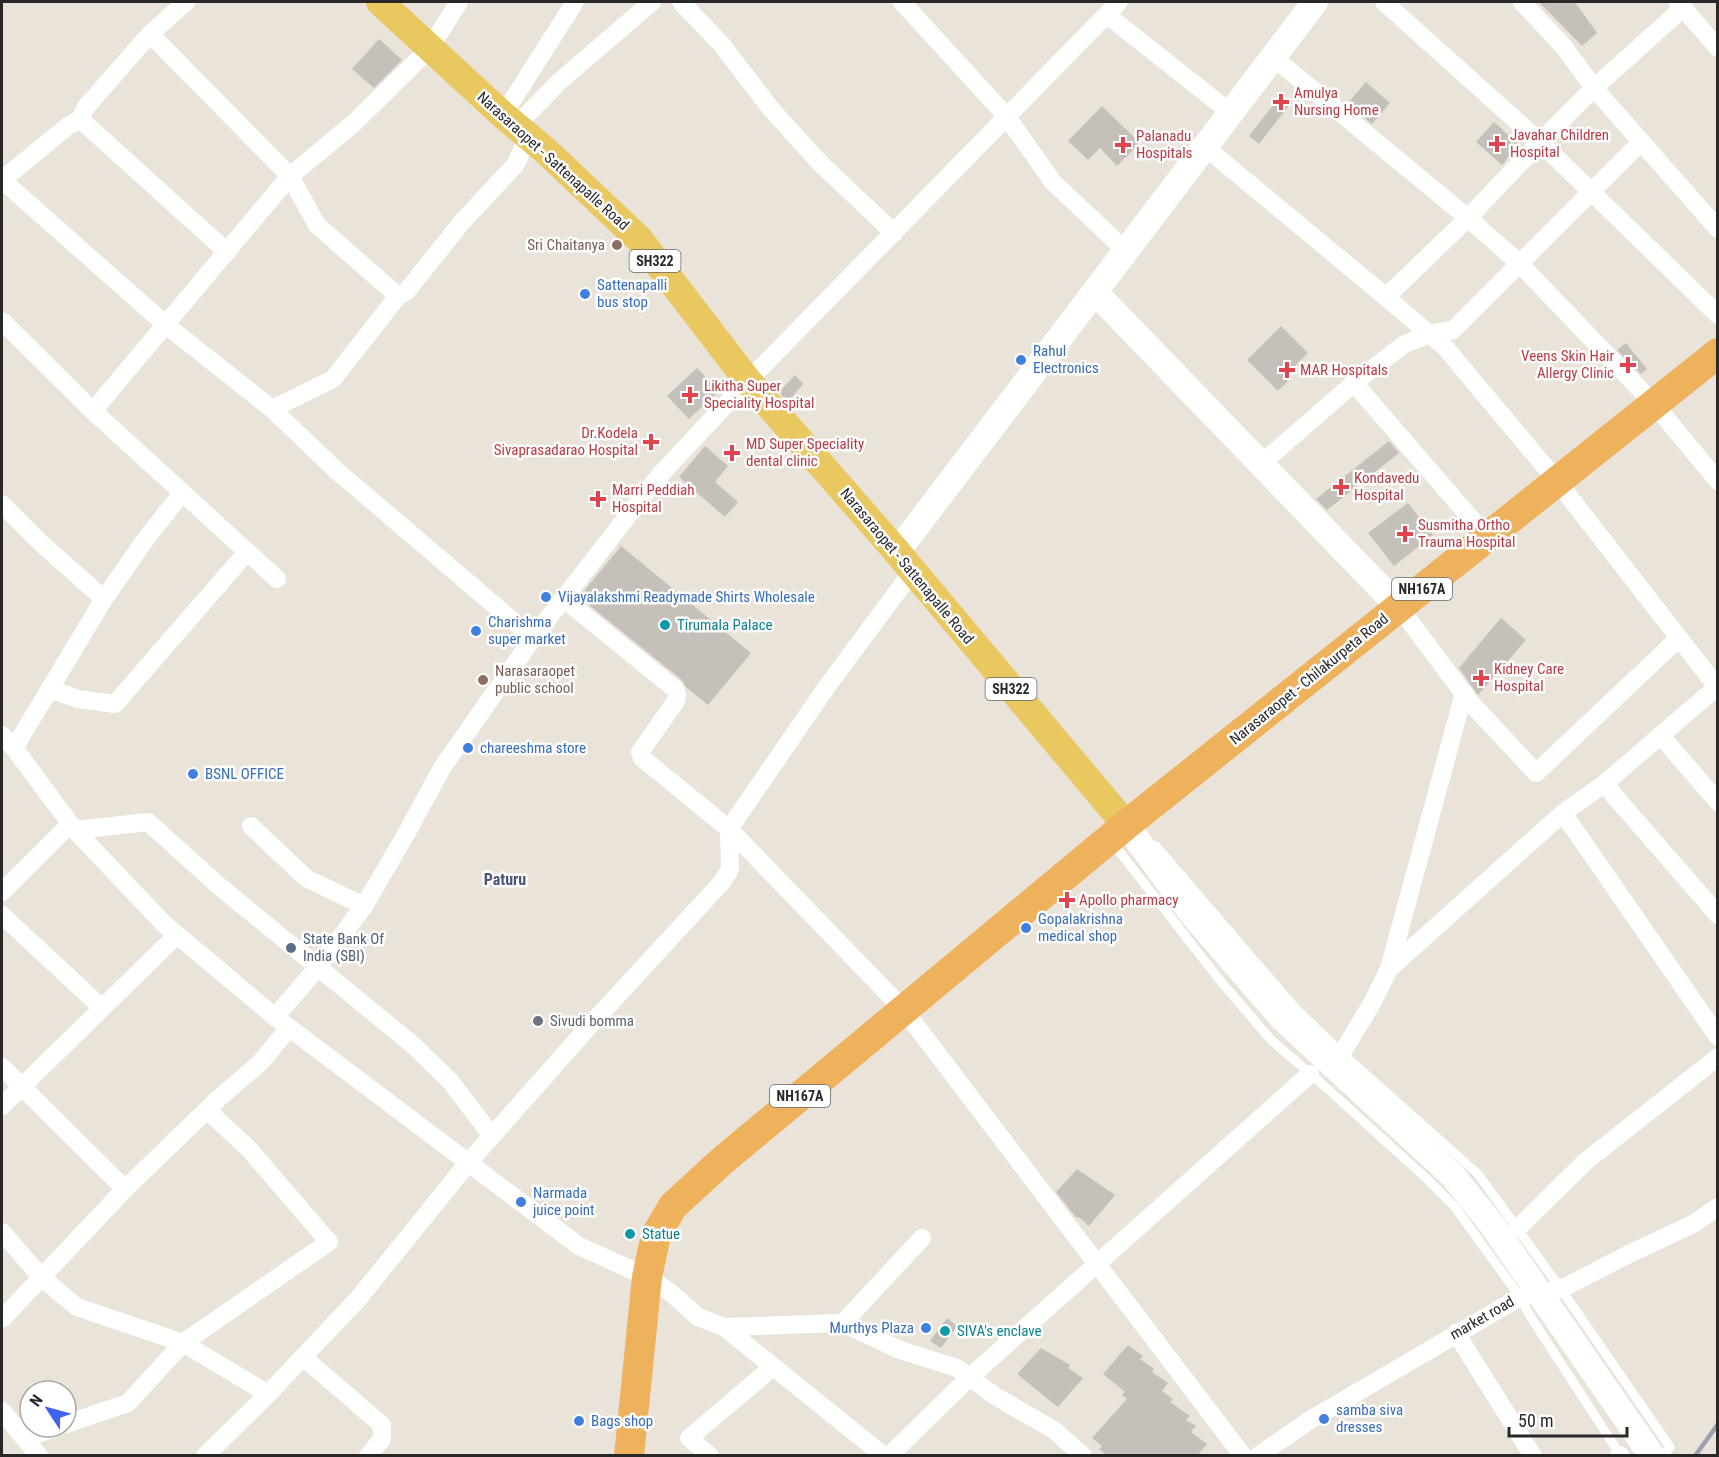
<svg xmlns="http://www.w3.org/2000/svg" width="1719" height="1457" font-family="'Roboto Condensed',sans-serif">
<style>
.building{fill:#c5c0ba}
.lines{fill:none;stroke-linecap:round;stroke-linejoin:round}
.service{stroke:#fff;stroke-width:9}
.minor{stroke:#fff;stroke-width:18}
.secondary{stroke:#fff;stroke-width:26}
.primary{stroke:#e9c860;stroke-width:28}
.trunk{stroke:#efb25c;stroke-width:30}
.rail{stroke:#9da0b1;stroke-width:4.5}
.health-dot{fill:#e0444e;stroke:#fff;stroke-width:2}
.education-dot{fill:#8d6e63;stroke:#fff;stroke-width:2}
.shop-dot{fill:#3f7fe0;stroke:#fff;stroke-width:2}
.culture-dot{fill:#0f9aa8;stroke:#fff;stroke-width:2}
.service-dot{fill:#5c6f8a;stroke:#fff;stroke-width:2}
.worship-dot{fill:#6b7280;stroke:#fff;stroke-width:2}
.labels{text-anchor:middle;stroke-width:5;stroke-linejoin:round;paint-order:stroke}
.shield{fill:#fff;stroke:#686868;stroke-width:1.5}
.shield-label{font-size:14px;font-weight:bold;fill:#282828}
.health-label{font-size:15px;fill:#be3a42;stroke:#fff;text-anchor:start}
.street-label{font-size:15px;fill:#282828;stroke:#fff}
.education-label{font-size:15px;fill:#785e54;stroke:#fff;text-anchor:end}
.shop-label{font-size:15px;fill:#366cbe;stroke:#fff;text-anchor:start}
.culture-label{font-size:15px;fill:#0d838f;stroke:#fff;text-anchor:start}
.service-label{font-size:15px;fill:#4e5e75;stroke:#fff;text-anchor:start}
.worship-label{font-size:15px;fill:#5b616d;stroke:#fff;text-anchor:start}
.neighbourhood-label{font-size:16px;font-weight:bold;fill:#4b5376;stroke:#fff}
</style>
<rect width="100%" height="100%" fill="#eae3da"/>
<g class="building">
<path d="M 1539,2 L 1575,2 L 1597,33 L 1582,46 Z"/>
<path d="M 379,39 L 402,60 L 374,88 L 352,69 Z"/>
<path d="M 1366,82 L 1390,103 L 1372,124 L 1347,104 Z"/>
<path d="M 1281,95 L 1291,103 L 1259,144 L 1249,136 Z"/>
<path d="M 1102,106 L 1140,143 L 1117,166 L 1100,148 L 1088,160 L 1068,141 Z"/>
<path d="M 1494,122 L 1519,145 L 1502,165 L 1476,142 Z"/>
<path d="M 1281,326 L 1308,353 L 1284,377 L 1288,381 L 1278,391 L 1247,360 Z"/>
<path d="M 1626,343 L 1647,369 L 1641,374 L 1617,350 Z"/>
<path d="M 697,368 L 719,391 L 689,419 L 667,396 Z"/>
<path d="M 795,375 L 803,384 L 788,402 L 779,392 Z"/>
<path d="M 1389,441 L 1399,453 L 1327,510 L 1316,499 Z"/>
<path d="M 705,446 L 728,466 L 715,482 L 738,502 L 725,517 L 679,477 Z"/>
<path d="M 1408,503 L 1433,535 L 1394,566 L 1368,533 Z"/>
<path d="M 621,546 L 751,653 L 708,705 L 686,687 L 682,680 L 579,597 Z"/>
<path d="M 1501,618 L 1526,640 L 1478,695 L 1459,668 Z"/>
<path d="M 1077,1169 L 1115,1195 L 1089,1226 L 1079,1217 L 1078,1218 L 1075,1216 L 1056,1192 Z"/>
<path d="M 947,1318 L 957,1326 L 941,1348 L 930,1341 Z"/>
<path d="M 1128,1345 L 1143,1356 L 1140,1359 L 1154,1369 L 1152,1372 L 1168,1383 L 1162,1391 L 1173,1399 L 1170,1402 L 1190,1416 L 1186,1420 L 1196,1426 L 1191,1432 L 1207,1444 L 1198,1455 L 1107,1455 L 1099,1449 L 1102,1446 L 1092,1438 L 1127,1399 L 1122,1395 L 1125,1392 L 1103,1374 Z"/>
<path d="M 1041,1348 L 1070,1365 L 1068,1368 L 1083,1378 L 1058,1407 L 1017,1374 Z"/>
</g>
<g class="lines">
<g class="service">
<path d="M 1112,842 L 1218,978 L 1271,1040 L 1320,1082 L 1427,1179 L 1454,1206 L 1520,1297 L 1530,1316 L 1621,1456"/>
<path d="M 1156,846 L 1296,1009 L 1342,1053 L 1478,1174 L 1561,1289 L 1670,1447 L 1664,1456"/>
</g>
<g class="minor">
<path d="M 681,2 L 722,45 L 771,109 L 820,163 L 894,233"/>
<path d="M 902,2 L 1007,117 L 1053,182 L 1126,251"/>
<path d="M 1384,2 L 1540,142 L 1718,315"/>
<path d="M 1522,2 L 1564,47 L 1594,88 L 1718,229"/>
<path d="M 1678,2 L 1718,48"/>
<path d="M 1107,15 L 1231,113"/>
<path d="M 150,34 L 290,176 L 317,225 L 398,296"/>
<path d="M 1273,57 L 1468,218 L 1519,263 L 1654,404 L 1718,481"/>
<path d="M 503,115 L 575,2"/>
<path d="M 80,119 L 227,252"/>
<path d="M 516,126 L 560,81 L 652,2"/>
<path d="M 1205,147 L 1386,297 L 1429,334 L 1444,346 L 1557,481 L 1718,688"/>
<path d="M 2,180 L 166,325 L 272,409 L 337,471 L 533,638"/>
<path d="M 2,180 L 68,126 L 80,119 L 86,107 L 150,34 L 186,2"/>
<path d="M 1386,297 L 1468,218 L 1540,142 L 1594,88 L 1683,8"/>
<path d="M 2,321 L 93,411 L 277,579"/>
<path d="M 1354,383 L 1487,537"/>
<path d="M 272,409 L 333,379 L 398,296 L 406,292 L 462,222 L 516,164 L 528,136"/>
<path d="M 93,411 L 290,176 L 354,123 L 430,48 L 459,2"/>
<path d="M 1261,464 L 1354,383 L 1403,345 L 1429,334 L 1453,330 L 1641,142"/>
<path d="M 2,504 L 42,544 L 104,599"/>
<path d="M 912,572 L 828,685 L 729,829 L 904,1010 L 1243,1456"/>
<path d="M 1399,607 L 1470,702 L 1536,773 L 1679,638"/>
<path d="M 50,689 L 78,699 L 115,704 L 247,552"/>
<path d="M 2,735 L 14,748 L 75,830 L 164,924 L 275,1017 L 579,1246 L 647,1277 L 670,1292 L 698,1317 L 724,1327 L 843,1323 L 900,1350 L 957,1368 L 995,1396 L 1054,1430 L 1083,1456"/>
<path d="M 1661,736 L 1718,802"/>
<path d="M 14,748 L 104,599 L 145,540 L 182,493"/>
<path d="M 1604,784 L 1718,915"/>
<path d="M 1563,813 L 1604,784 L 1718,686"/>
<path d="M 251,826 L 306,878 L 364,906"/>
<path d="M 75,830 L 148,822 L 219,886 L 413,1045 L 450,1081 L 492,1136"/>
<path d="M 2,892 L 70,824"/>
<path d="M 2,915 L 102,1008"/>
<path d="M 1389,969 L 1464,693"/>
<path d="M 275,1017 L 319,966 L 364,906 L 405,836 L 442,768 L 533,638 L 658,477 L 748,381 L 1119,2"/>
<path d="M 1342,1053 L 1371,1005 L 1389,969 L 1563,813 L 1718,1037"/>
<path d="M 2,1067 L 125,1189"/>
<path d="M 2,1106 L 177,935"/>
<path d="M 1518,1228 L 1586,1161 L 1718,1057"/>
<path d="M 2,1232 L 41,1277 L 77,1307 L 183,1343 L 268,1394"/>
<path d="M 2,1319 L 125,1189 L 219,1098 L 260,1063 L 289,1028"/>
<path d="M 843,1323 L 922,1238"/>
<path d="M 724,1327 L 884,1456"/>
<path d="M 1456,1333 L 1533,1456"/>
<path d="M 303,1357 L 382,1425 L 382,1439 L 368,1456"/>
<path d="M 2,1411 L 39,1456"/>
<path d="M 66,1424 L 128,1403 L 183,1343 L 329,1242 L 249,1149 L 207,1110"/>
<path d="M 25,1438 L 58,1427"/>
<path d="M 205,1456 L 268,1394 L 358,1299 L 468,1163 L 593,1022 L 722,882 L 730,869 L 729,829 L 642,758 L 640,752 L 676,701 L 677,694 L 675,689 L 564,599"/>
<path d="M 710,1456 L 689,1438 L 773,1367"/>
<path d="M 889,1456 L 970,1377 L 1310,1074"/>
<path d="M 1258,1456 L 1310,1420 L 1520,1297 L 1561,1289 L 1627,1255 L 1693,1224 L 1718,1207"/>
<path d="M 1619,1456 L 1620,1455"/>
</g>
<g class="secondary">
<path d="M 1095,292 L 1399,607"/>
<path d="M 897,552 L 1315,2"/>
<path d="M 1126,825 L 1193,915 L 1282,1018 L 1453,1176 L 1493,1226 L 1652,1456"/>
</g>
<path class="primary" d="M 380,2 L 503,115 L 547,152 L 639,239 L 748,381 L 897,552 L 1126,825"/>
<path class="trunk" d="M 629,1456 L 647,1277 L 656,1235 L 673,1206 L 722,1161 L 1126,825 L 1718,353"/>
<path class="rail" d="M 1695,1456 L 1718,1424"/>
</g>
<g class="health-dot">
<path d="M1278 93h6v6h6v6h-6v6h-6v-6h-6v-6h6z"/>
<path d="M1494 135h6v6h6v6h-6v6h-6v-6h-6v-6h6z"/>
<path d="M1120 136h6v6h6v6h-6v6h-6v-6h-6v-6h6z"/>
<path d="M1625 356h6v6h6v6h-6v6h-6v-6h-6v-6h6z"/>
<path d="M1284 361h6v6h6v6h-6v6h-6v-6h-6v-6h6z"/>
<path d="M687 386h6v6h6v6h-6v6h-6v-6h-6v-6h6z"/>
<path d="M648 433h6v6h6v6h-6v6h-6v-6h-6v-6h6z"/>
<path d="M729 444h6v6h6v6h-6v6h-6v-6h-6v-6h6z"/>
<path d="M1338 478h6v6h6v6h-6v6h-6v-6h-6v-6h6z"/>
<path d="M595 490h6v6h6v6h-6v6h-6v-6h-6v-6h6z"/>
<path d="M1402 525h6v6h6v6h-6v6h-6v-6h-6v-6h6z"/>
<path d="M1478 669h6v6h6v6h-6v6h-6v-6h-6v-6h6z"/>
<path d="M1064 891h6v6h6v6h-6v6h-6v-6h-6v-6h6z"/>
</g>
<g class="education-dot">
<circle cx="617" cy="245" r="6"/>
<circle cx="483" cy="680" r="6"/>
</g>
<g class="shop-dot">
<circle cx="585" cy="294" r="6"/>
<circle cx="1021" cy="360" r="6"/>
<circle cx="546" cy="597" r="6"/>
<circle cx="476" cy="631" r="6"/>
<circle cx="468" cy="748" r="6"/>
<circle cx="193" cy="774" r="6"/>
<circle cx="1026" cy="928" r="6"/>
<circle cx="521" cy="1202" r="6"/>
<circle cx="926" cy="1328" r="6"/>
<circle cx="1324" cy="1419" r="6"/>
<circle cx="579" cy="1421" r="6"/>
</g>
<g class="culture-dot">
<circle cx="665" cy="625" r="6"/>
<circle cx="630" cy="1234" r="6"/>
<circle cx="945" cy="1331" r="6"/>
</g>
<circle class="service-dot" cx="291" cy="948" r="6"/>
<circle class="worship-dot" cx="538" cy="1021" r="6"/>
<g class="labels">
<g class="shield">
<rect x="629.5" y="250" width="51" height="22" rx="4.5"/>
<rect x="1392" y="578" width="60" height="22" rx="4.5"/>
<rect x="985.5" y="678" width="51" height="22" rx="4.5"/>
<rect x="770" y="1085" width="60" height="22" rx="4.5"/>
</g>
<g class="shield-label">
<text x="655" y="266">SH322</text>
<text x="1422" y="594">NH167A</text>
<text x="1011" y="694">SH322</text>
<text x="800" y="1101">NH167A</text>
</g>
<g class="health-label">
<text x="1294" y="98">Amulya<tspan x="1294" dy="17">Nursing Home</tspan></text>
<text x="1510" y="140">Javahar Children<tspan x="1510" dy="17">Hospital</tspan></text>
<text x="1136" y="141">Palanadu<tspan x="1136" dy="17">Hospitals</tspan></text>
<text x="1614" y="361" text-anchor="end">Veens Skin Hair<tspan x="1614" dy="17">Allergy Clinic</tspan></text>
<text x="1300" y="375">MAR Hospitals</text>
<text x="704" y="391">Likitha Super<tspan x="704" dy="17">Speciality Hospital</tspan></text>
<text x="638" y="438" text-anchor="end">Dr.Kodela<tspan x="638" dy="17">Sivaprasadarao Hospital</tspan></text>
<text x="746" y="449">MD Super Speciality<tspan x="746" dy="17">dental clinic</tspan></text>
<text x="1354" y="483">Kondavedu<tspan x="1354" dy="17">Hospital</tspan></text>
<text x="612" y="495">Marri Peddiah<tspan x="612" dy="17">Hospital</tspan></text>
<text x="1418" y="530">Susmitha Ortho<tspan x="1418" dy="17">Trauma Hospital</tspan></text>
<text x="1494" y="674">Kidney Care<tspan x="1494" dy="17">Hospital</tspan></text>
<text x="1079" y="905">Apollo pharmacy</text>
</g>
<g class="street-label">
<text transform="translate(553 161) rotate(42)" y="5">Narasaraopet - Sattenapalle Road</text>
<text transform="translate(907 566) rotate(50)" y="5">Narasaraopet - Sattenapalle Road</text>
<text transform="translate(1309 679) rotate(-39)" y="5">Narasaraopet - Chilakurpeta Road</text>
<text transform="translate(1482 1318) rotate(-30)" y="5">market road</text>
</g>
<g class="education-label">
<text x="605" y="250">Sri Chaitanya</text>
<text x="495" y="676" text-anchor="start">Narasaraopet<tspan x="495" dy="17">public school</tspan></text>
</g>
<g class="shop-label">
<text x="597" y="290">Sattenapalli<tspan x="597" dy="17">bus stop</tspan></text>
<text x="1033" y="356">Rahul<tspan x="1033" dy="17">Electronics</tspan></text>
<text x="558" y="602">Vijayalakshmi Readymade Shirts Wholesale</text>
<text x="488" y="627">Charishma<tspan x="488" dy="17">super market</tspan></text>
<text x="480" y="753">chareeshma store</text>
<text x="205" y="779">BSNL OFFICE</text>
<text x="1038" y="924">Gopalakrishna<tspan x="1038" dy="17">medical shop</tspan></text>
<text x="533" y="1198">Narmada<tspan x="533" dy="17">juice point</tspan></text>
<text x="914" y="1333" text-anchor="end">Murthys Plaza</text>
<text x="1336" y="1415">samba siva<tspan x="1336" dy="17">dresses</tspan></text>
<text x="591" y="1426">Bags shop</text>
</g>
<g class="culture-label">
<text x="677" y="630">Tirumala Palace</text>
<text x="642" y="1239">Statue</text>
<text x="957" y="1336">SIVA's enclave</text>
</g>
<g class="service-label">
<text x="303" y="944">State Bank Of<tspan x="303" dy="17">India (SBI)</tspan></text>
</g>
<g class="worship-label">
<text x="550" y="1026">Sivudi bomma</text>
</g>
<g class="neighbourhood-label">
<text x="505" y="885">Paturu</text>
</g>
</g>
<rect width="1719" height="1457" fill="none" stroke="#282828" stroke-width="6"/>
<g transform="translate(48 1409) rotate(306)"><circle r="28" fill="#ffffff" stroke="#a9a9a9" stroke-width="1.5"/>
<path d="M0-4.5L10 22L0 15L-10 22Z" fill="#4062f0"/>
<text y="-9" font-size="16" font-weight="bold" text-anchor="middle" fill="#282828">N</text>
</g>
<path d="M1509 1427v9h118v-9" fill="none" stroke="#282828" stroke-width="3"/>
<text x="1518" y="1427" font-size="18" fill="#282828" stroke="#ffffff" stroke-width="4.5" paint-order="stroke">50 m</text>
</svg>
